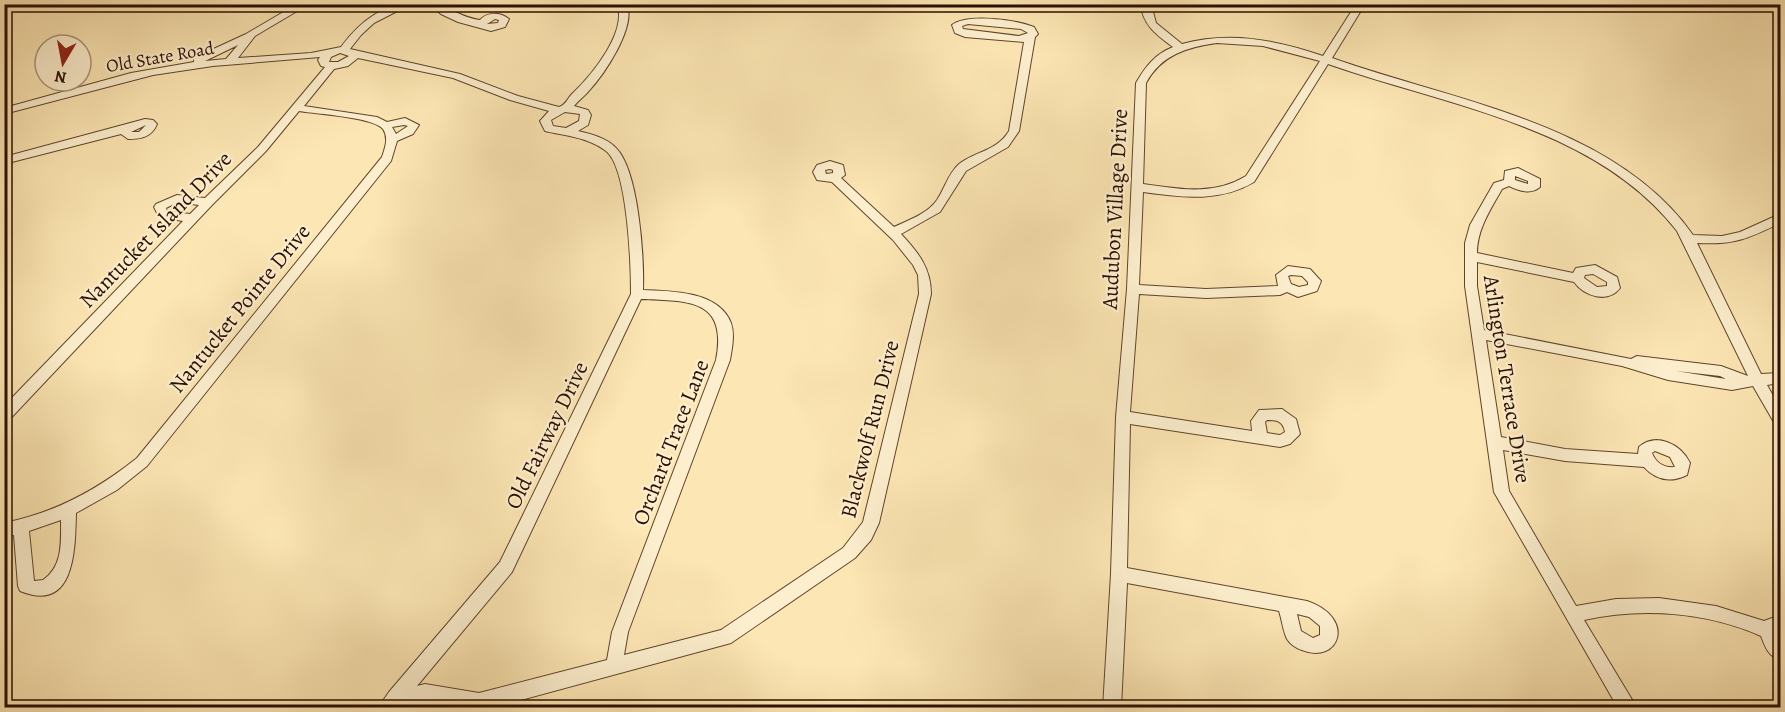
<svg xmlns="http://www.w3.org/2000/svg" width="1785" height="712" font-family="Alegreya,serif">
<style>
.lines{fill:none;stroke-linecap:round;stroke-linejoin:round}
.minor-casing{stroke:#5f442d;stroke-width:2}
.minor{fill:#fdefce;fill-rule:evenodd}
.labels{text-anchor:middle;stroke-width:4.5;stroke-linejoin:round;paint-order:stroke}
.far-street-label{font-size:18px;fill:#2b0e00;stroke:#fdefce}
.street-label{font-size:22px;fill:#2b0e00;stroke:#fdefce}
</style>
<rect width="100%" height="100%" fill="#fce6b3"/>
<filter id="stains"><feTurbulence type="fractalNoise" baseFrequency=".00333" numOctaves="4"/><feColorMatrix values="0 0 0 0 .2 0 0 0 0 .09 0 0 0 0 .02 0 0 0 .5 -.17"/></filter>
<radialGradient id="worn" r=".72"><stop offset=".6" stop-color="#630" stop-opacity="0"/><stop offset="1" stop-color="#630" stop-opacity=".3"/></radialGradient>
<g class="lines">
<defs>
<g id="minor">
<path d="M 297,4 L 309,4 L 255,36 L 238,58 L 311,53 L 341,47 C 358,24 381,4 411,4 L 374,23 L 361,35 L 350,49 L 460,74 L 518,96 L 559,107 C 566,105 567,99 572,94 C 591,76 628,32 617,4 L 627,4 C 636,28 604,75 587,93 C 582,98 578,101 574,106 L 588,110 L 591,115 L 588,125 L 578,131 C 591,134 607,138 616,148 C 639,171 644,258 643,290 C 671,291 719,291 731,323 C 735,335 732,348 730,360 L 628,632 L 624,655 L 721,630 L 843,548 L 863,522 L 919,294 L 918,275 L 913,265 L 893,240 L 832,182 L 817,180 L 813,172 L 817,165 L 830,161 L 843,165 L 845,175 L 841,178 L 894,227 C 909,220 927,214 937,200 C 945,188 948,174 959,164 C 976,151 997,151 1009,131 L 1024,42 L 965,37 L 955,33 L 952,25 C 967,13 1017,20 1034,27 L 1038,34 L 1035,37 L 1019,131 L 1008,147 L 966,171 L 940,212 L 901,234 C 918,252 931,268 931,294 L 879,523 L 871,540 L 855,558 L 731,643 L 491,708 L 455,708 L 425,702 L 427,708 L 378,708 L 389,692 L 500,562 L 631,294 C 631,266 628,168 606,151 C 588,137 566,136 545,131 L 540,121 L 549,111 L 510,100 L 453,78 L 358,58 L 348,66 L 334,69 L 304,106 L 377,117 L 387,122 L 405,118 L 419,125 L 413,134 L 397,141 L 391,161 L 147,466 L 117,490 L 76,513 C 75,547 76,614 20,591 L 18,586 L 14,535 L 4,537 L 4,523 C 55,513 97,490 137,458 L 382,157 C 385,148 389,138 383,129 C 373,117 316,114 299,111 L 266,151 L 212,205 L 9,420 L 4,422 L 4,406 L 183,221 L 159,217 L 154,207 L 156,204 L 177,195 L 205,198 L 258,147 L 325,67 L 321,66 L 318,60 L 320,57 L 213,66 L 153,75 L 4,114 L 4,108 L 131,73 L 194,62 L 194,58 L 246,34 ZM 968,24 L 1021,29 L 1028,33 L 1019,36 L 963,29 L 962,26 ZM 238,45 L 226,59 L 205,61 ZM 340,53 L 349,56 L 338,62 L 329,62 L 331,57 ZM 565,112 L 580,114 L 579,121 L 566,128 L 553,126 L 551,120 ZM 404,125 L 408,126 L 396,134 L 392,127 ZM 830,169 L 833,170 L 833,173 L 826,174 L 825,170 ZM 183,203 L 199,205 L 190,214 L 167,211 L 166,208 L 174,204 ZM 641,299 C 689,301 728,299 716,360 L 612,632 L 607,660 L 479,693 L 425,684 L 417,686 L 512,572 ZM 61,520 C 61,543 63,566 43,580 L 34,581 L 29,531 Z"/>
<path d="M 429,4 C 446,4 461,18 480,20 C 487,12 500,12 509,19 L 505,27 L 491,31 L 458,22 L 441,14 ZM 495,19 L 499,20 L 498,23 L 487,24 Z"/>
<path d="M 1141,4 L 1151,4 L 1156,23 L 1182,44 C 1229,31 1277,40 1323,56 L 1356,4 L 1365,4 L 1332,58 C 1453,101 1614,123 1693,235 L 1722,236 L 1740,232 L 1780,214 L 1780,223 C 1748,239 1734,245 1697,243 L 1761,374 L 1780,373 L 1780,383 L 1767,385 L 1780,408 L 1780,426 L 1775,424 L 1753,386 L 1732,390 L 1668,380 L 1622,366 L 1486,340 L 1501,437 L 1565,449 L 1638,454 L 1639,447 C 1656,432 1681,444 1690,463 L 1687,475 C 1671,483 1656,480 1644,467 L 1565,461 L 1503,450 L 1509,491 L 1576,606 L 1616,599 L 1659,598 L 1716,606 L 1764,621 L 1780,615 L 1780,631 L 1777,632 L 1780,640 L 1780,660 C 1769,657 1765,647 1761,636 C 1707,612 1642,607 1584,620 L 1637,708 L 1618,708 L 1494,492 L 1465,286 L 1465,243 L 1470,225 L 1494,183 L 1504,180 L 1505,171 L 1518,168 L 1540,179 L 1540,187 C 1531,195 1519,191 1509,186 L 1502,189 C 1491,209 1477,229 1477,253 L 1573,273 L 1576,268 L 1595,265 L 1617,277 L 1620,288 C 1608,304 1584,296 1574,282 L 1477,262 L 1477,286 L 1484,330 L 1631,359 L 1637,356 L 1721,366 L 1748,376 L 1677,231 C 1595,126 1447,106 1328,64 L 1254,182 C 1219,203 1182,197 1143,192 L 1139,285 L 1206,289 L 1278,286 L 1276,275 L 1288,266 L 1310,269 L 1321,281 L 1317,291 L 1298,297 L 1287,292 L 1280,295 L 1206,298 L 1139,294 L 1130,412 L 1252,431 L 1251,421 L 1259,410 L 1282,409 L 1296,419 L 1300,434 L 1290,444 L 1280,447 L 1130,424 L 1127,568 L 1307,601 C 1357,618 1339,665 1302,650 C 1296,648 1290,644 1287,639 C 1283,631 1282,620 1279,611 L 1127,583 L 1121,708 L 1103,708 L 1111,574 L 1116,417 L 1127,289 L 1136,83 C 1145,67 1155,54 1173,47 C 1158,36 1142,25 1141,4 ZM 1217,43 L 1263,46 L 1320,61 L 1246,176 C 1213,196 1179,189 1143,184 L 1146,83 C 1161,55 1187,47 1217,43 ZM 1515,176 L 1528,181 L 1528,184 L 1515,180 ZM 1593,274 L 1607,282 L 1607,286 L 1597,287 L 1584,278 L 1585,275 ZM 1291,275 L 1302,276 L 1308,282 L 1308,285 L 1299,287 L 1291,284 L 1288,276 ZM 1676,371 L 1720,376 L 1726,379 ZM 1267,420 C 1277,420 1283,421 1285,432 L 1280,435 L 1267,433 L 1265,422 ZM 1655,451 L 1670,457 L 1675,467 C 1664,468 1656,463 1652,453 ZM 1297,614 L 1309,617 L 1320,626 L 1320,635 L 1313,638 L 1301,631 Z"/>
<path d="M 145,119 L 153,120 L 157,124 C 152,137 141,139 128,139 L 121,134 L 4,164 L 4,157 ZM 146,125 L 139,132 L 131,132 Z"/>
</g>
</defs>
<use href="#minor" class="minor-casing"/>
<use href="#minor" class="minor"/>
</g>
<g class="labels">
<g class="far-street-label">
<text transform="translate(160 57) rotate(-10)" y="6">Old State Road</text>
</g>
<g class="street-label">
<text transform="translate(1114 209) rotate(-87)" y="8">Audubon Village Drive</text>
<text transform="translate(155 229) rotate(-46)" y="8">Nantucket Island Drive</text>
<text transform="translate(239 308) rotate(-51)" y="8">Nantucket Pointe Drive</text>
<text transform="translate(1508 379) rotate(81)" y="8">Arlington Terrace Drive</text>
<text transform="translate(869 429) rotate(-76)" y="8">Blackwolf Run Drive</text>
<text transform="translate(546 435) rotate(-64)" y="8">Old Fairway Drive</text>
<text transform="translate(670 442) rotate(-69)" y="8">Orchard Trace Lane</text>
</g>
</g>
<rect width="1785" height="712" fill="none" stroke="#fce6b3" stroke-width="24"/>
<rect x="6" y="6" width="1773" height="700" fill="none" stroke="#2b0e00" stroke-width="3"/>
<rect x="12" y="12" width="1761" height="688" fill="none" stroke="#2b0e00" stroke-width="1.5"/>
<g transform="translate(63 63) rotate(190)"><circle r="28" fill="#fdefce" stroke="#a9957c" stroke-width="1.5"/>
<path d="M0-4.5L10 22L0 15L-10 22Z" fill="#8f2418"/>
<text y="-9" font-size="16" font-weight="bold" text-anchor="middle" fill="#2b0e00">N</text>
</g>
<rect width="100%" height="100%" filter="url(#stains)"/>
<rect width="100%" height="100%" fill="url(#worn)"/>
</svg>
